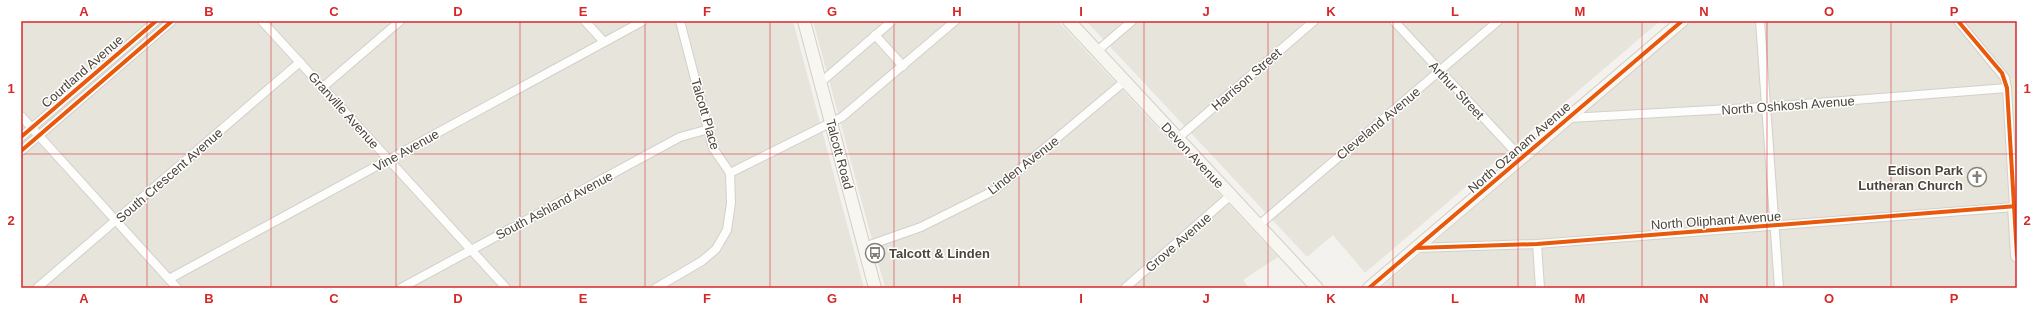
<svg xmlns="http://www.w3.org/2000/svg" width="2038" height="309" font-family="Arial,sans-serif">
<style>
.residential{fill:#e7e4dc}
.green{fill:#e1eecf}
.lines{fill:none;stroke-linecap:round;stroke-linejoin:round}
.street-casing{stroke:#d2d0cb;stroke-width:10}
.secondary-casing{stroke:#d3cfc5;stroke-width:14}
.street{stroke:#fdfdfc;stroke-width:8}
.secondary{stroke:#f7f6f1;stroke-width:12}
.cycleway-casing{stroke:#fff;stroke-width:6}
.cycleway{stroke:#e8590c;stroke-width:4}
.grid{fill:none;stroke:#d62828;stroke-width:1;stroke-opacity:0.55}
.labels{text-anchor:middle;stroke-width:3;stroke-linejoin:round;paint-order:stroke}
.street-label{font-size:13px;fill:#4b4439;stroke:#fff}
.poi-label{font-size:13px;font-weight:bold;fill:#4b4439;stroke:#fff;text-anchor:end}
.neatline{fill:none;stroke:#d62828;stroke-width:1.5}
.grid-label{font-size:13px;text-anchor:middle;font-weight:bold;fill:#d62828}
</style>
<rect width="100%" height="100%" fill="#f4f2ee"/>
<g class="residential">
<path d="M 21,21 L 793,21 L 864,288 L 21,288 Z"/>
<path d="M 813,21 L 1058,21 L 1278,257 L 1243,280 L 1249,288 L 885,288 Z"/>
<path d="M 1086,21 L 1660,21 L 1365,273 L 1333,235 L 1307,257 Z"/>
<path d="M 1691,21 L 2017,21 L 2017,78 L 2010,79 L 2017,180 L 2017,197 L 2013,197 L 2017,288 L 1381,288 Z"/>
</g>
<path class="green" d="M 2010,78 L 2017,78 L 2017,180 Z"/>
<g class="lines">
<defs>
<g id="street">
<path d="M 262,21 L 506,288"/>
<path d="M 585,21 L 604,42"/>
<path d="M 1394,21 L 1521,158"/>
<path d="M 1760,21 L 1779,288"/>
<path d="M 875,35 L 903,66"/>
<path d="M 1097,51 L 1132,21"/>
<path d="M 820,83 L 892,21"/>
<path d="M 323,87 L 400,21"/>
<path d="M 21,116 L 177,288"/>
<path d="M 1569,118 L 1766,107 L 2007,88"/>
<path d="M 21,137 L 156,21"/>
<path d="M 1178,138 L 1314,21"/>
<path d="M 21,151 L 172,21"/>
<path d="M 730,173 L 842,117 L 955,21"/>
<path d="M 1259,225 L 1498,21"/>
<path d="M 1537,244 L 1540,288"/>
<path d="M 864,247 L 921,227 L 995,190 L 1125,81"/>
<path d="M 1416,248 L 1537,244 L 2014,207 L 2007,88 L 2005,78 L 1958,21"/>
<path d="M 169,279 L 643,21"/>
<path d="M 37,288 L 300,62"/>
<path d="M 401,288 L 680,137 L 709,129"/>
<path d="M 656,288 L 702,261 L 716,249 L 727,230 L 731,203 L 730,173 L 713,148 L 680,21"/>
<path d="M 1125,288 L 1231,195"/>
</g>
<g id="secondary">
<path d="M 804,21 L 875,288"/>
<path d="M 1069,21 L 1317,288"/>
<path d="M 2017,206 L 2014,207 L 2017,256"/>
<path d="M 1369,288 L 1682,21"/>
</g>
</defs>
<use href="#street" class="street-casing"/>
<use href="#secondary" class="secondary-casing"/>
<use href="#street" class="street"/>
<use href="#secondary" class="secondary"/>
<defs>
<g id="cycleway">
<path d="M 1958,21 L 2002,73 L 2007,88 L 2017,256"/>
<path d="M 21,137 L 156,21"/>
<path d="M 21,151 L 172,21"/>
<path d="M 1416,248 L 1537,244 L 2017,206"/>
<path d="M 1369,288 L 1682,21"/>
</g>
</defs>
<use href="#cycleway" class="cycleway-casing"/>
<use href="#cycleway" class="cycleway"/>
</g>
<path class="grid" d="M 147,21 L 147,288M 271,21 L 271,288M 396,21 L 396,288M 520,21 L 520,288M 645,21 L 645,288M 770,21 L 770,288M 894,21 L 894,288M 1019,21 L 1019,288M 1144,21 L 1144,288M 1268,21 L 1268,288M 1393,21 L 1393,288M 1518,21 L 1518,288M 1642,21 L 1642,288M 1767,21 L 1767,288M 1891,21 L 1891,288M 21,154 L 2017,154"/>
<defs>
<symbol id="church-ring" viewBox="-11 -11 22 22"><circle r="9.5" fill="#fff" stroke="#868178" stroke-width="1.5"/><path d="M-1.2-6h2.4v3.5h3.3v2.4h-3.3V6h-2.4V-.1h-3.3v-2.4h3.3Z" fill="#868178"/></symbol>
<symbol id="bus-ring" viewBox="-11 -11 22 22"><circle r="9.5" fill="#fff" stroke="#868178" stroke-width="1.5"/><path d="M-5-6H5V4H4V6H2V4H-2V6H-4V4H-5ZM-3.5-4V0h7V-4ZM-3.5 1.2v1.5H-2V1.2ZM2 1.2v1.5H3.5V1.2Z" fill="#868178"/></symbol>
</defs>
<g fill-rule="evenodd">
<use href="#church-ring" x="1966" y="166" width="22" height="22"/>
<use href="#bus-ring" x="864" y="242" width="22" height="22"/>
</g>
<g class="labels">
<g class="street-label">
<text transform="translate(82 71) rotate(-41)" y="5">Courtland Avenue</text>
<text transform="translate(1246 79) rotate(-41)" y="5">Harrison Street</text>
<text transform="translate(1457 90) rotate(47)" y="5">Arthur Street</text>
<text transform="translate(1788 105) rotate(-4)" y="5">North Oshkosh Avenue</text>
<text transform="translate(344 110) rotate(48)" y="5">Granville Avenue</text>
<text transform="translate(706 114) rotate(74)" y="5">Talcott Place</text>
<text transform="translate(1378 123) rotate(-40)" y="5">Cleveland Avenue</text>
<text transform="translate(1519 147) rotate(-41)" y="5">North Ozanam Avenue</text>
<text transform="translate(406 150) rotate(-29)" y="5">Vine Avenue</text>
<text transform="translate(840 154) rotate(75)" y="5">Talcott Road</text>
<text transform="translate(1193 155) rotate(47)" y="5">Devon Avenue</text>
<text transform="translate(1023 165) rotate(-38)" y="5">Linden Avenue</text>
<text transform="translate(169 175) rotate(-41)" y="5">South Crescent Avenue</text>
<text transform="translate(554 205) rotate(-28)" y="5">South Ashland Avenue</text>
<text transform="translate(1716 220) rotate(-4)" y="5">North Oliphant Avenue</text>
<text transform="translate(1178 242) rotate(-41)" y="5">Grove Avenue</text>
</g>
<g class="poi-label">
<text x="1963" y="175">Edison Park<tspan x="1963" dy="15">Lutheran Church</tspan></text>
<text x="889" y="258" text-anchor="start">Talcott &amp; Linden</text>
</g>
</g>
<rect width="2038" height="309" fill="none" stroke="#ffffff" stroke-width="44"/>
<rect x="22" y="22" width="1994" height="265" class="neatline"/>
<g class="grid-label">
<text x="84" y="16">A</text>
<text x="209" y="16">B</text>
<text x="334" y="16">C</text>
<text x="458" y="16">D</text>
<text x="583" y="16">E</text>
<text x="707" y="16">F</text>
<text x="832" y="16">G</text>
<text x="957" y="16">H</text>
<text x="1081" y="16">I</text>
<text x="1206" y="16">J</text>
<text x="1331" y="16">K</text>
<text x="1455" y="16">L</text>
<text x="1580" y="16">M</text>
<text x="1704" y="16">N</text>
<text x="1829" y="16">O</text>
<text x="1954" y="16">P</text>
<text x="11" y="93">1</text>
<text x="2027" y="93">1</text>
<text x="11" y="225">2</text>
<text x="2027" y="225">2</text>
<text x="84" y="303">A</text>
<text x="209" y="303">B</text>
<text x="334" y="303">C</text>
<text x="458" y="303">D</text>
<text x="583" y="303">E</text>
<text x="707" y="303">F</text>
<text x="832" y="303">G</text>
<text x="957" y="303">H</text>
<text x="1081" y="303">I</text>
<text x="1206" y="303">J</text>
<text x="1331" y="303">K</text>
<text x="1455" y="303">L</text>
<text x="1580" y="303">M</text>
<text x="1704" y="303">N</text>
<text x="1829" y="303">O</text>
<text x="1954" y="303">P</text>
</g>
</svg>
